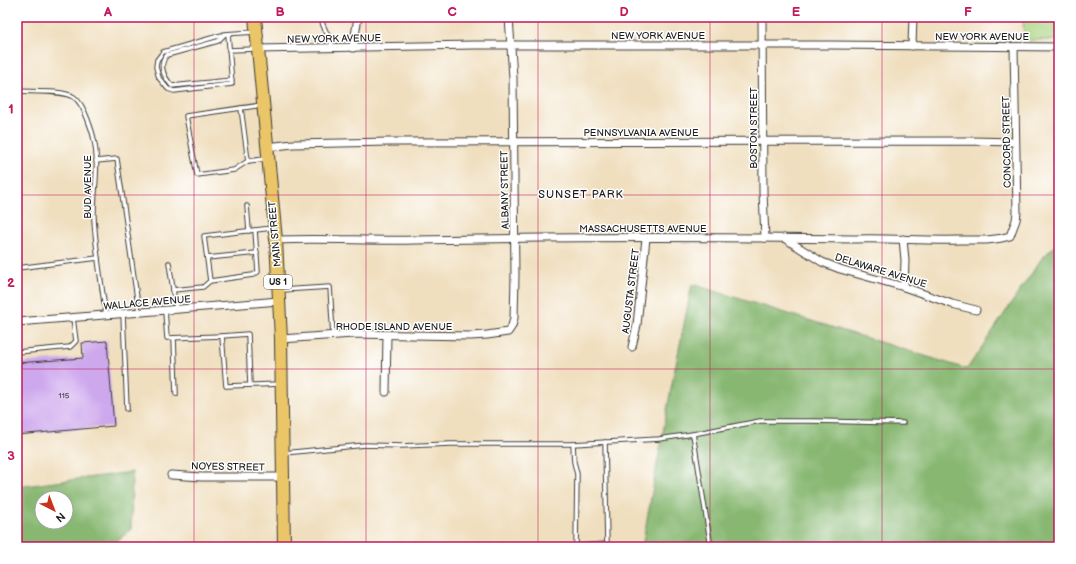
<svg xmlns="http://www.w3.org/2000/svg" width="1076" height="564" font-family="'Balsamiq Sans',sans-serif">
<style>
.green{fill:#aad683;stroke:#637950}
.forest{fill:#87b771;stroke:#526a46;fill-rule:evenodd}
.building{fill:#cea8ed}
.lines{fill:none;stroke-linecap:round;stroke-linejoin:round}
.service-casing{stroke:#3c3934;stroke-width:5.5}
.minor-casing{stroke:#3c3934;stroke-width:9}
.primary-casing{stroke:#3c3934;stroke-width:14}
.service{stroke:#fff;stroke-width:3.5}
.minor{stroke:#fff;stroke-width:7}
.primary{stroke:#eac669;stroke-width:12}
.grid{fill:none;stroke:#c2185b;stroke-width:1;stroke-opacity:0.55}
.labels{text-anchor:middle;stroke-width:3;stroke-linejoin:round;paint-order:stroke}
.number-label{font-size:8px;fill:#483f50}
.shield{fill:#fff;stroke:#606060;stroke-width:1}
.shield-label{font-size:9px;font-weight:bold;fill:#1c1c1c}
.street-label{font-size:10px;fill:#1c1c1c;stroke:#fff}
.neighbourhood-label{font-size:11px;letter-spacing:1px;fill:#1c1c1c;stroke:#fff}
.neatline{fill:none;stroke:#c2185b;stroke-width:1.5}
.grid-label{font-size:13px;text-anchor:middle;font-weight:bold;fill:#c2185b}
</style>
<rect width="100%" height="100%" fill="#fff"/>
<filter id="ink" filterUnits="userSpaceOnUse"><feTurbulence type="fractalNoise" baseFrequency=".025" numOctaves="2"/><feDisplacementMap in="SourceGraphic" scale="8" xChannelSelector="R" yChannelSelector="G"/><feConvolveMatrix kernelMatrix="1 2 1 2 8 2 1 2 1" color-interpolation-filters="sRGB"/></filter>
<filter id="wash" filterUnits="userSpaceOnUse"><feTurbulence type="fractalNoise" baseFrequency=".012" numOctaves="4" result="noise"/><feDisplacementMap in="SourceGraphic" scale="16" xChannelSelector="R" yChannelSelector="G"/><feGaussianBlur stdDeviation="0.9" result="paint"/><feColorMatrix in="noise" values="0 0 0 0 0 0 0 0 0 0 0 0 0 0 0 0 0 1.4 0 .05"/><feComposite in="paint" operator="in"/></filter>
<g filter="url(#wash)">
<rect width="100%" height="100%" fill="#f0dfbf"/>
<path class="green" d="M 1023,17 L 1059,17 L 1059,40 L 1024,40 Z"/>
<g class="forest">
<path d="M 1059,242 L 1059,547 L 642,547 L 669,399 L 692,284 L 967,369 L 1042,258 Z"/>
<path d="M 132,472 L 131,529 L 111,547 L 17,547 L 17,487 ZM 42,498 L 66,498 L 66,522 L 42,522 Z"/>
</g>
<g id="blocks">
<path class="building" d="M 107,341 L 114,426 L 17,435 L 17,363 L 83,358 L 82,343 Z"/>
</g>
</g>
<g filter="url(#ink)">
<use href="#blocks" fill-opacity="0" stroke="#3c3934" stroke-width="1"/>
<g class="lines">
<defs>
<g id="service">
<path d="M 321,17 L 323,25 L 333,47"/>
<path d="M 228,34 L 232,84 L 174,91 L 168,89 L 159,78 L 156,67 L 157,60 L 163,52 L 222,35 L 224,34 L 255,32"/>
<path d="M 224,35 L 218,41 L 167,55 C 158,65 164,77 172,86 L 232,80"/>
<path d="M 229,50 L 256,49"/>
<path d="M 17,91 C 31,92 63,90 74,97 C 81,102 85,112 88,120 C 90,126 93,133 94,140 C 100,166 93,193 94,219 C 96,251 101,283 106,315"/>
<path d="M 262,105 L 186,116 L 197,175 L 234,170 L 248,161 L 265,159"/>
<path d="M 241,108 L 248,161"/>
<path d="M 96,161 L 117,159 L 139,312"/>
<path d="M 247,206 L 249,231"/>
<path d="M 207,258 L 257,253"/>
<path d="M 169,263 L 176,309"/>
<path d="M 17,268 L 98,258"/>
<path d="M 210,281 L 253,275 L 258,272 L 255,230"/>
<path d="M 173,290 L 203,287 L 210,281 L 204,236 L 272,228"/>
<path d="M 282,290 L 330,287 L 333,335"/>
<path d="M 165,311 L 167,338 L 222,336 L 226,386 L 280,384"/>
<path d="M 123,314 L 127,409"/>
<path d="M 222,336 L 248,334 L 250,385"/>
<path d="M 174,338 L 176,394"/>
<path d="M 17,352 L 70,347 L 76,341 L 73,318"/>
<path d="M 693,434 L 760,421 L 813,421 L 903,423"/>
<path d="M 573,444 L 659,439 L 693,434 L 711,547"/>
<path d="M 284,453 L 365,445 L 401,446 L 450,444 L 573,444 L 574,462 L 577,474 L 576,547"/>
<path d="M 576,546 L 607,544 L 605,442"/>
</g>
<g id="minor">
<path d="M 762,17 L 763,192 L 765,238"/>
<path d="M 912,46 L 913,17"/>
<path d="M 353,48 L 358,17"/>
<path d="M 257,49 L 473,45 L 831,45 L 1059,47"/>
<path d="M 267,147 L 293,144 L 389,142 L 971,141 L 1015,142"/>
<path d="M 784,238 L 822,262 L 840,269 L 904,287 L 952,304 L 976,310"/>
<path d="M 903,239 L 905,260 L 904,287"/>
<path d="M 276,240 C 322,238 369,241 415,240 C 562,237 708,237 855,239 C 890,238 925,241 960,240 C 977,240 994,241 1010,236 L 1016,220 L 1017,212 L 1014,47"/>
<path d="M 17,322 L 279,301"/>
<path d="M 281,339 L 353,334 L 470,336 L 487,335 L 508,332 L 512,326 L 514,318 L 515,276 L 513,78 L 509,17"/>
<path d="M 632,347 L 637,325 L 646,238"/>
<path d="M 386,392 L 387,335"/>
<path d="M 171,475 L 202,477 L 284,477"/>
</g>
<path id="primary" d="M 255,17 L 276,240 L 281,339 L 284,547"/>
</defs>
<use href="#service" class="service-casing"/>
<use href="#minor" class="minor-casing"/>
<use href="#primary" class="primary-casing"/>
<use href="#service" class="service"/>
<use href="#minor" class="minor"/>
<use href="#primary" class="primary"/>
</g>
</g>
<path class="grid" d="M 194,17 L 194,547M 366,17 L 366,547M 538,17 L 538,547M 710,17 L 710,547M 882,17 L 882,547M 17,195 L 1059,195M 17,369 L 1059,369"/>
<g class="labels">
<g class="number-label">
<text x="64" y="398">115</text>
</g>
<rect class="shield" x="264" y="275" width="28" height="14" rx="3"/>
<g class="shield-label">
<text x="278" y="285">US 1</text>
</g>
<g class="street-label">
<text x="658" y="39">NEW YORK AVENUE</text>
<text x="982" y="40">NEW YORK AVENUE</text>
<text transform="translate(334 38) rotate(-1)" y="4">NEW YORK AVENUE</text>
<text transform="translate(753 128) rotate(-90)" y="4">BOSTON STREET</text>
<text x="641" y="136">PENNSYLVANIA AVENUE</text>
<text transform="translate(1006 142) rotate(-91)" y="4">CONCORD STREET</text>
<text transform="translate(87 187) rotate(-90)" y="4">BUD AVENUE</text>
<text transform="translate(504 190) rotate(-91)" y="4">ALBANY STREET</text>
<text x="643" y="232">MASSACHUSETTS AVENUE</text>
<text transform="translate(274 234) rotate(-95)" y="4">MAIN STREET</text>
<text transform="translate(881 270) rotate(17)" y="4">DELAWARE AVENUE</text>
<text transform="translate(630 291) rotate(-83)" y="4">AUGUSTA STREET</text>
<text transform="translate(147 302) rotate(-5)" y="4">WALLACE AVENUE</text>
<text x="394" y="330">RHODE ISLAND AVENUE</text>
<text transform="translate(228 466) rotate(1)" y="4">NOYES STREET</text>
</g>
<g class="neighbourhood-label">
<text x="581" y="198">SUNSET PARK</text>
</g>
</g>
<rect width="1076" height="564" fill="none" stroke="#fff" stroke-width="44"/>
<g transform="translate(54 510) rotate(138)"><circle r="19" fill="#ffffff" stroke="#a4a4a4"/>
<path d="M0-3L7 15L0 10L-7 15Z" fill="#c8321e"/>
<text y="-6" font-size="11" font-weight="bold" text-anchor="middle" fill="#1c1c1c">N</text>
</g>
<rect x="22" y="22" width="1032" height="520" class="neatline"/>
<g class="grid-label">
<text x="108" y="16">A</text>
<text x="280" y="16">B</text>
<text x="452" y="16">C</text>
<text x="624" y="16">D</text>
<text x="796" y="16">E</text>
<text x="968" y="16">F</text>
<text x="11" y="113">1</text>
<text x="11" y="287">2</text>
<text x="11" y="460">3</text>
</g>
</svg>
